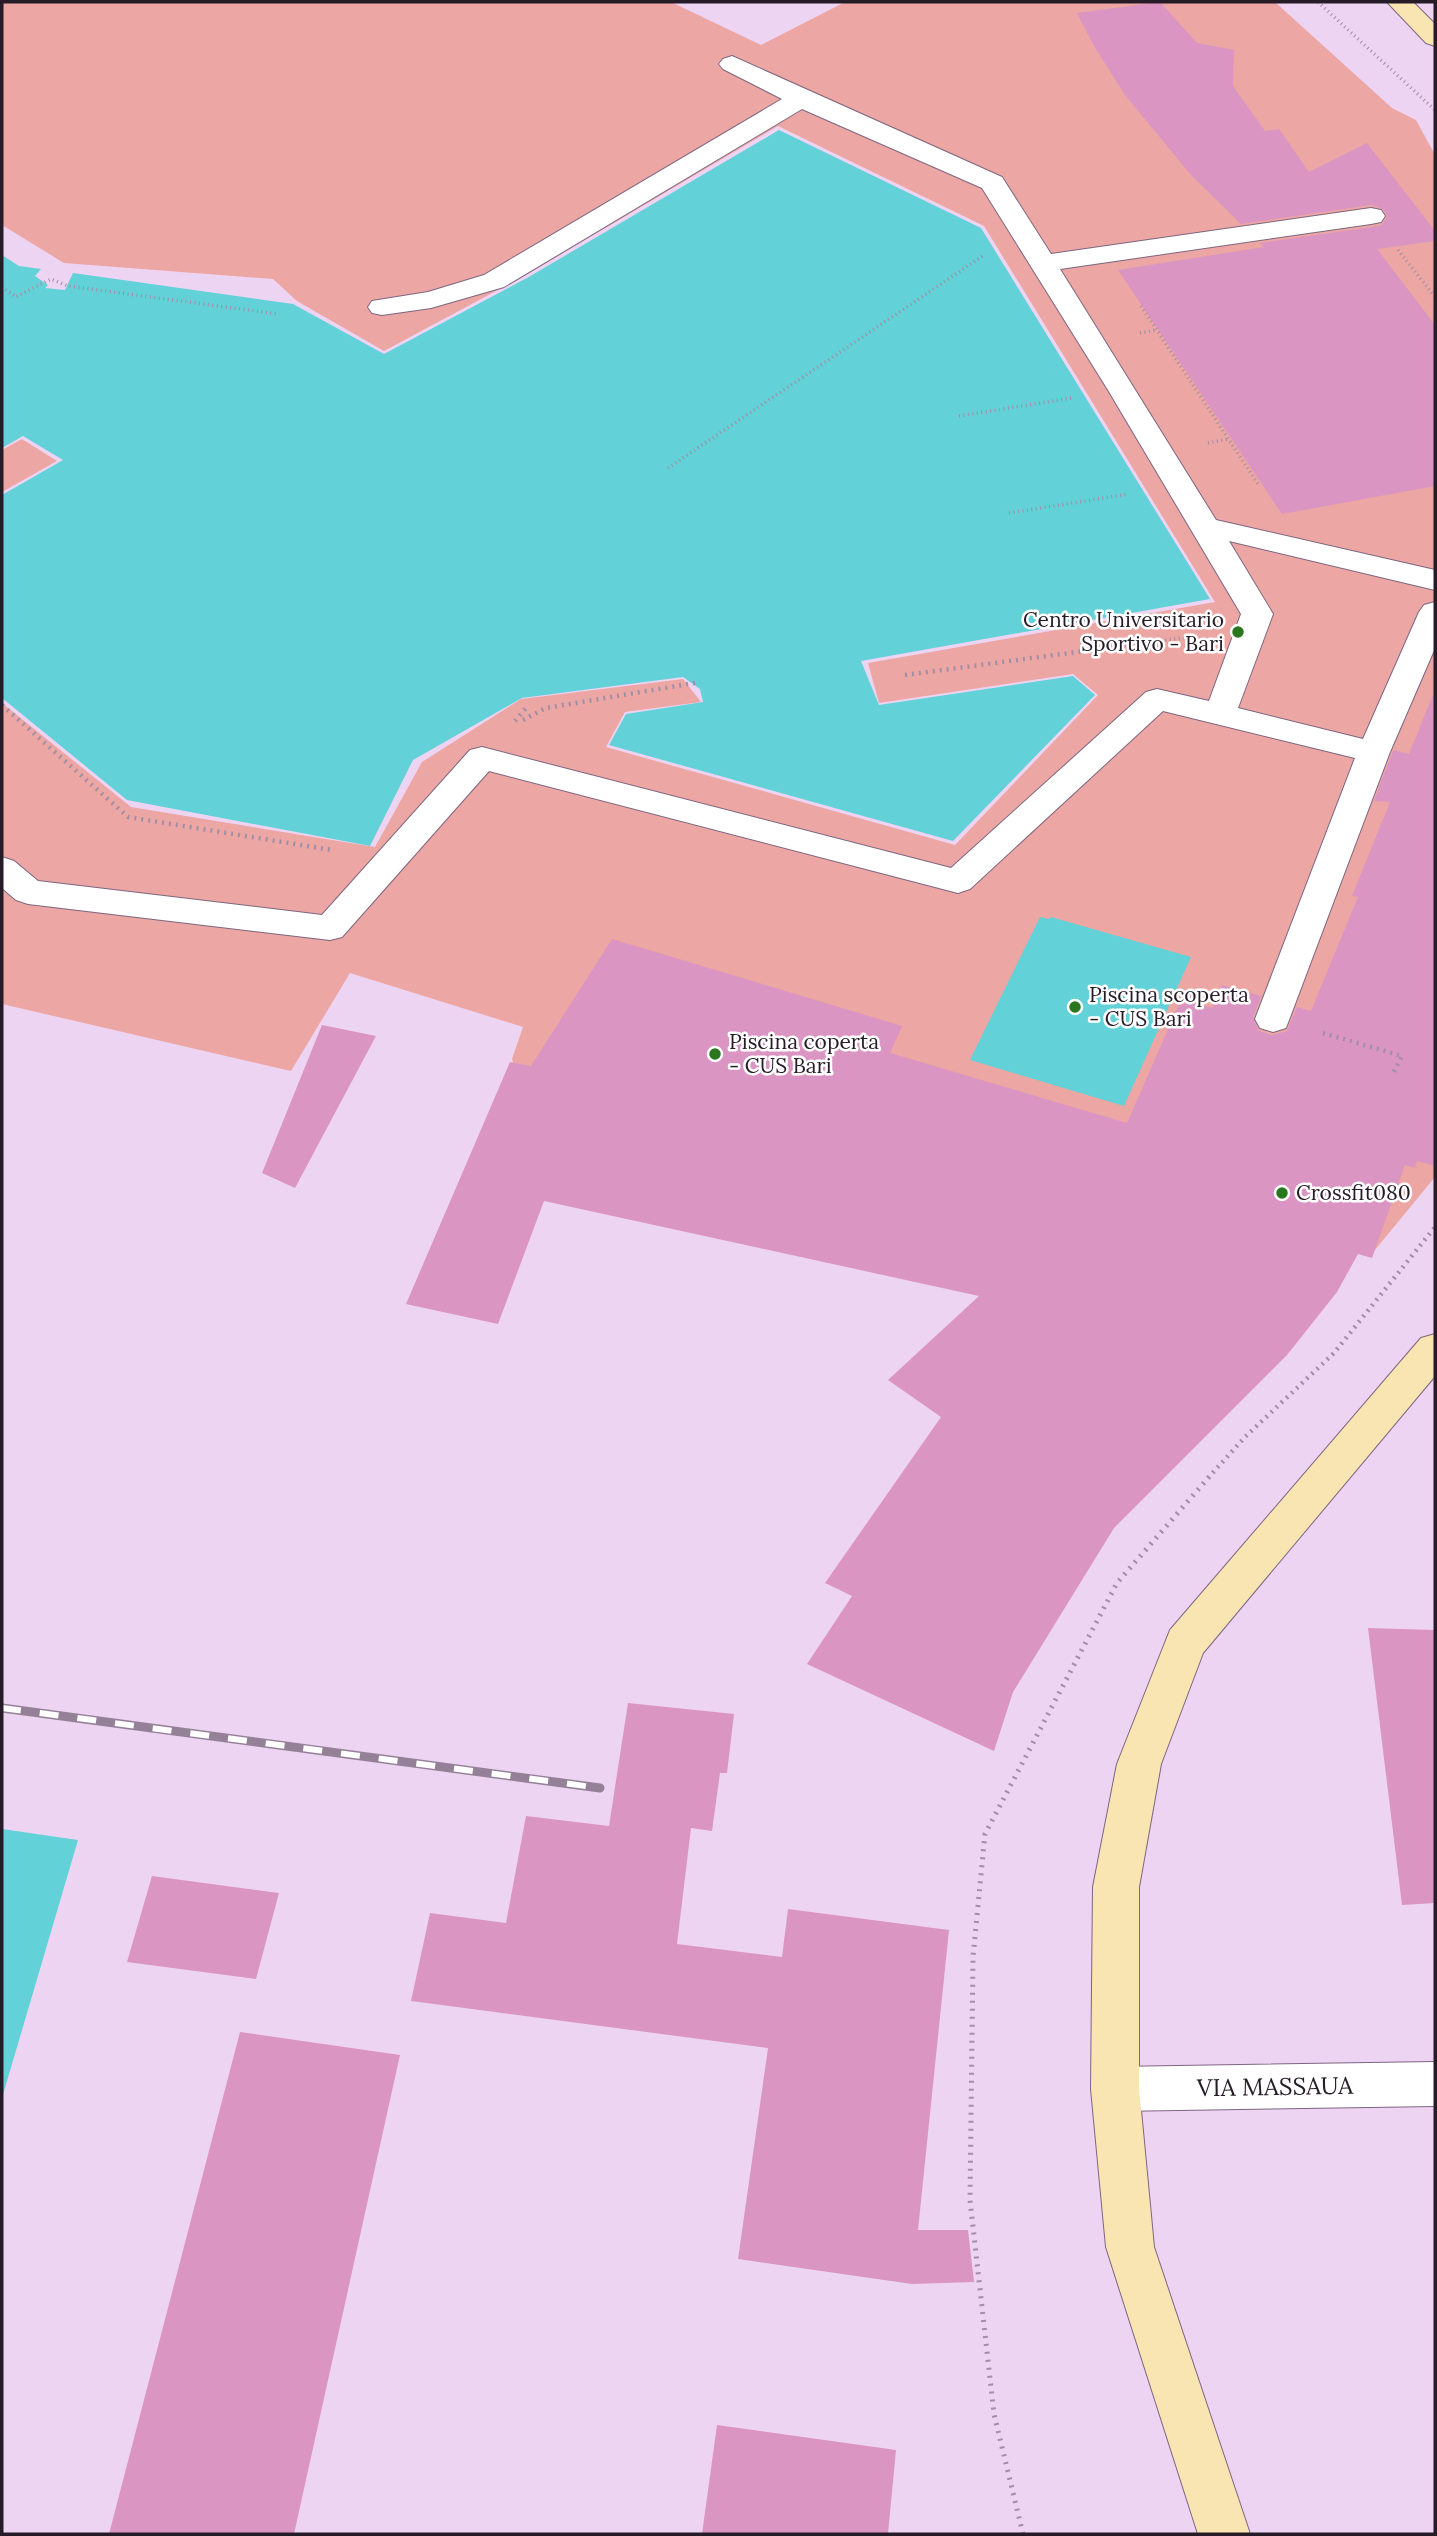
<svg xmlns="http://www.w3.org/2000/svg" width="1437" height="2536" font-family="Lora,serif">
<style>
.green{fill:#eca6a3}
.water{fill:#63d1d8}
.building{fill:#db95c2}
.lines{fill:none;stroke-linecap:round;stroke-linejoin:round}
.pedestrian-casing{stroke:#7d6681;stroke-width:2}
.minor-casing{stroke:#7d6681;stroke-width:2}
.secondary-casing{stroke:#7d6681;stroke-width:2}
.path-far2{stroke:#a28ea5;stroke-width:3.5;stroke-dasharray:1 3.5;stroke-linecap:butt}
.path-far1{stroke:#a28ea5;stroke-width:4.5;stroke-dasharray:2 5;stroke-linecap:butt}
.path{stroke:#a28ea5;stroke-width:5;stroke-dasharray:2 6;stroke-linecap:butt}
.pedestrian{fill:#fff;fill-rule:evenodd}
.minor{fill:#fff;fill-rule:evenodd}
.secondary{fill:#f8e5b2;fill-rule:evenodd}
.rail-casing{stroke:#948197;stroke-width:9}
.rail{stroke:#fff;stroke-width:6;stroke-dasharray:19;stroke-linecap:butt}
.poi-dot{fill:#2a771e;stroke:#fff;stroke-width:2.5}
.labels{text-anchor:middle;stroke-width:5;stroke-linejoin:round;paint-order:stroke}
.poi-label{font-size:21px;fill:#261c27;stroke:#fff;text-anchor:start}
.near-street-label{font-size:24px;fill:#261c27;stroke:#fff}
</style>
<rect width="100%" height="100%" fill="#eed4f3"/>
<g class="green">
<path d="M 2,2 L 671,2 L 761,45 L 845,2 L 1275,2 L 1392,108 L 1416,120 L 1435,155 L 1435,1177 L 1370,1256 L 519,1083 L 512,1059 L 523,1027 L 350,973 L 291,1071 L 2,1004 L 2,703 L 131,807 L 375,847 L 422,762 L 521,699 L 683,679 L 701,702 L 625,712 L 606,747 L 955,845 L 1098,695 L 1073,674 L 879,703 L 868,663 L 1215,602 L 984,226 L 778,126 L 524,276 L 384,351 L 297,301 L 273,279 L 64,263 L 2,225 Z"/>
<path d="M 22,439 L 57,461 L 2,492 L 2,450 Z"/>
</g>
<g class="water">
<path d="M 779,130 L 981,228 L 1210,599 L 861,661 L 879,705 L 1073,676 L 1095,695 L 953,841 L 609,745 L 626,714 L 703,702 L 700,689 L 683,677 L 522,698 L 413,760 L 370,846 L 127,800 L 2,698 L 2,495 L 63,460 L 23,436 L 2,448 L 2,255 L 19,266 L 41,269 L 35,276 L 48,285 L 45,288 L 65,290 L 73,273 L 293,304 L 384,354 L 527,278 Z"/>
<path d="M 1040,917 L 1049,919 L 1051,917 L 1191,957 L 1124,1106 L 970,1060 Z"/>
<path d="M 2,1829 L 78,1840 L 2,2098 Z"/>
</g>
<g class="building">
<path d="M 1160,2 L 1197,43 L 1234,50 L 1233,86 L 1265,131 L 1279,129 L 1309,172 L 1367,143 L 1435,231 L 1435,241 L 1377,249 L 1435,325 L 1435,486 L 1282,514 L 1118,270 L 1264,247 L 1260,243 L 1372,227 L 1382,225 L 1387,217 L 1383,209 L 1371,205 L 1241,224 L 1191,175 L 1125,95 L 1094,46 L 1077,13 Z"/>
<path d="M 1433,695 L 1435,696 L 1435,1166 L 1417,1161 L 1415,1168 L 1405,1165 L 1372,1258 L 1358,1254 L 1337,1292 L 1287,1355 L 1114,1528 L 1013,1692 L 994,1751 L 807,1664 L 852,1596 L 825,1583 L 941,1417 L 888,1380 L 979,1296 L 544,1201 L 498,1324 L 406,1304 L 510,1062 L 531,1066 L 612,939 L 902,1026 L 890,1053 L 1127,1123 L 1181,1000 L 1212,1008 L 1222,985 L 1261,996 L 1253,1018 L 1259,1031 L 1272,1035 L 1287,1031 L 1297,1007 L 1311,1011 L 1358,897 L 1352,896 L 1390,802 L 1374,801 L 1392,753 L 1394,750 L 1409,754 Z"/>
<path d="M 322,1025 L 376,1036 L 295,1188 L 262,1173 Z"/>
<path d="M 1368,1628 L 1435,1630 L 1435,1903 L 1402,1905 Z"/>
<path d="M 628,1703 L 734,1714 L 727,1773 L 720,1773 L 712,1831 L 691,1828 L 677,1944 L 782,1957 L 788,1909 L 949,1930 L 918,2230 L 968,2230 L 974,2282 L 912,2284 L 738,2259 L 768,2048 L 411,2001 L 430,1913 L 506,1923 L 526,1816 L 609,1826 Z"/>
<path d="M 152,1876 L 279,1893 L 256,1979 L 127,1962 Z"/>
<path d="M 240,2032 L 400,2055 L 294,2534 L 109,2534 Z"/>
<path d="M 717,2425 L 896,2450 L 888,2534 L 702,2534 Z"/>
</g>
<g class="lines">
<defs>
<path id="pedestrian" d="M 732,56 L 1002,177 L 1051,254 L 1371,208 L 1381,210 L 1385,216 L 1381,222 L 1371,224 L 1060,269 L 1216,520 L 1435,570 L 1435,590 L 1229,541 L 1273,614 L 1238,708 L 1363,739 L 1419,612 L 1424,605 L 1435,602 L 1435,648 L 1390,752 L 1286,1028 L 1273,1032 L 1260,1028 L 1255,1019 L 1355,758 L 1163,711 L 970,889 L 958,893 L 489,771 L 342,937 L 330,940 L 28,904 L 16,900 L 2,888 L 2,857 L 14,861 L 38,881 L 322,915 L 470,750 L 482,747 L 951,868 L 1146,692 L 1157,689 L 1209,701 L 1241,614 L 1108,390 L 982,188 L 802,109 L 504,287 L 431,308 L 382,315 L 372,313 L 368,307 L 372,301 L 428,292 L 484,275 L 782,99 L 723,69 L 719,64 L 723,59 Z"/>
<path id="minor" d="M 1435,2062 L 1435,2106 L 1115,2111 L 1098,2105 L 1091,2089 L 1098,2073 L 1115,2067 Z"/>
<g id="secondary">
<path d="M 1387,2 L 1413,2 L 1435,24 L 1435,46 L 1426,43 Z"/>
<path d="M 1435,1334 L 1435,1376 L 1203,1653 L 1161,1764 L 1139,1887 L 1139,2089 L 1154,2247 L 1250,2534 L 1198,2534 L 1106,2247 L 1091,2089 L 1093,1887 L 1117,1764 L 1170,1630 L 1421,1338 Z"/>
</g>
</defs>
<use href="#pedestrian" class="pedestrian-casing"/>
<use href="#minor" class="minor-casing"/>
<use href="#secondary" class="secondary-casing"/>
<g class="path-far2">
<path d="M 1318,2 L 1435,110"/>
<path d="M 1398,250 L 1435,297"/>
<path d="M 2,287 L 16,297 L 51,279 L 68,286 L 278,314"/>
<path d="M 1141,306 L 1258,484"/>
<path d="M 1140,333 L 1156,330"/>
<path d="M 959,416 L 1072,398"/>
<path d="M 1208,443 L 1228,439"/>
<path d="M 668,468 L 984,255"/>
<path d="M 1009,513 L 1129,494"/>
<path d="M 1094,650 L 1196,636"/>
</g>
<g class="path-far1">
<path d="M 905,675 L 1107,648"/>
<path d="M 2,705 L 128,817 L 332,850"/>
<path d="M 523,720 L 546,708 L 700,682"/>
<path d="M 515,721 L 526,708"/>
<path d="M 1323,1033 L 1402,1056 L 1392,1075"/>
<path d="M 1208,1478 L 1245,1437 L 1334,1353 L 1435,1227"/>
</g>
<path class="path" d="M 1023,2534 L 994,2414 L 970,2200 L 973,1957 L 985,1834 L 1117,1583 L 1209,1477"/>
<use href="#pedestrian" class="pedestrian"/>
<use href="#minor" class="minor"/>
<use href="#secondary" class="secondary"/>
<defs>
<path id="rail" d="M 2,1708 L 600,1788"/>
</defs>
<use href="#rail" class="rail-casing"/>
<use href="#rail" class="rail"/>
</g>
<g class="poi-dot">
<circle cx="1238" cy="632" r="7"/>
<circle cx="1075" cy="1007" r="7"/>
<circle cx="715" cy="1054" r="7"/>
<circle cx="1282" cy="1193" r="7"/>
</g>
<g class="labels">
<g class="poi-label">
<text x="1224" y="627" text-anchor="end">Centro Universitario<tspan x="1224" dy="24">Sportivo - Bari</tspan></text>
<text x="1089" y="1002">Piscina scoperta<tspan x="1089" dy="24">- CUS Bari</tspan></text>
<text x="729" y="1049">Piscina coperta<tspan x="729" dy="24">- CUS Bari</tspan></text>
<text x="1296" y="1200">Crossfit080</text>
</g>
<g class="near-street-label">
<text transform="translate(1275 2087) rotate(-1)" y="8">VIA MASSAUA</text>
</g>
</g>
<rect width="1437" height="2536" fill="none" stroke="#261c27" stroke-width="7"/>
</svg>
